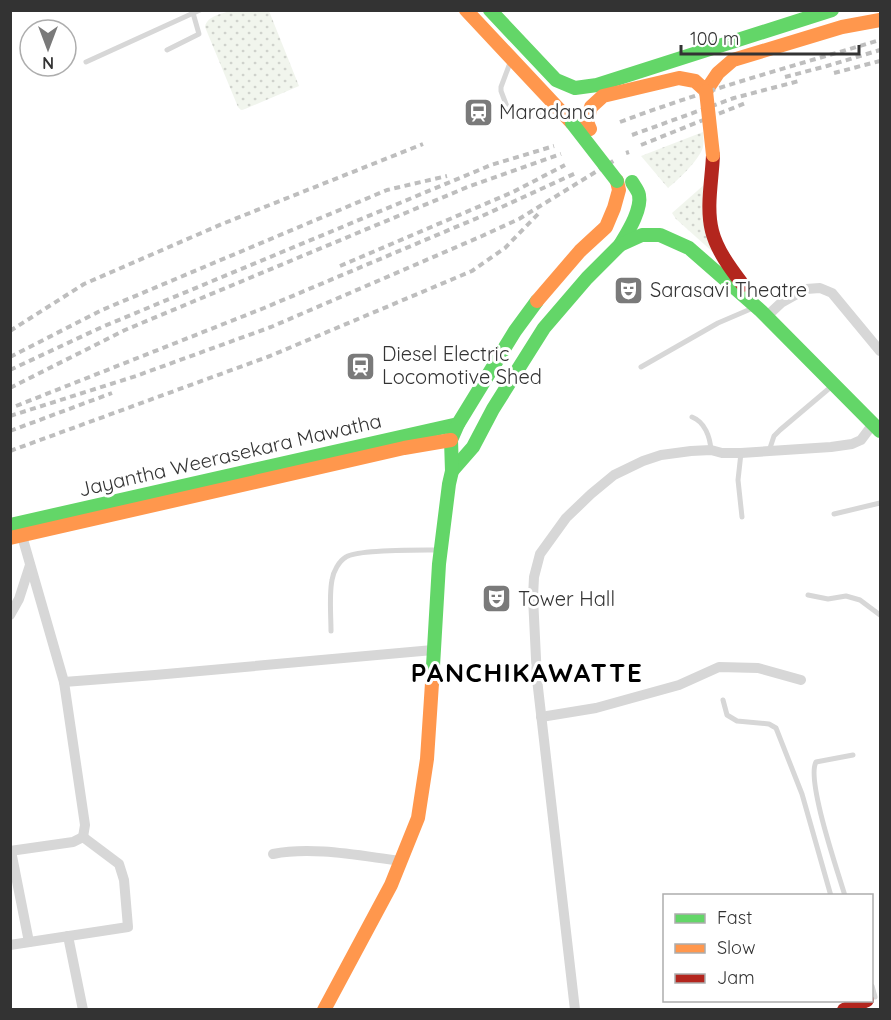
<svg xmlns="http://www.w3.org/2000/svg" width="891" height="1020" font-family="Quicksand,sans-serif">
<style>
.grass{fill:url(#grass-dots)}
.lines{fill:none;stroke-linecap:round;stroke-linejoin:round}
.lane{stroke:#d7d7d7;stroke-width:5}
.street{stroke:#d7d7d7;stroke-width:10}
.fast{stroke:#63d668;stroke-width:14}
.slow{stroke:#ff974d;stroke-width:14}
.jam{stroke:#b3261e;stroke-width:14}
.rail{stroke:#bebebe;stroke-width:4;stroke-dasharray:6 4.5;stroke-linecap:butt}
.fast-bridge{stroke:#63d668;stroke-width:14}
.slow-bridge{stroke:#ff974d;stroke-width:14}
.labels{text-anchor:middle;stroke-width:6;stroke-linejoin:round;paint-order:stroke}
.poi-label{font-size:20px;fill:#333;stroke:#fff;text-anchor:start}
.street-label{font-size:20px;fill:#333;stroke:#fff}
.district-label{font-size:26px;font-weight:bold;letter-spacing:1.5px;fill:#000;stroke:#fff}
</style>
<defs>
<pattern id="grass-dots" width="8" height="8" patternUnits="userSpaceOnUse" patternTransform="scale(1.5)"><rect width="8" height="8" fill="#f1f5ed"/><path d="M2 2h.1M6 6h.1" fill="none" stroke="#cfd2cc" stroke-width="1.8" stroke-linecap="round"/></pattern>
</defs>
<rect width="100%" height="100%" fill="#fff"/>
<g class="grass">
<path d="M 230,11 L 269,11 L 299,86 L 245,109 L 241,110 L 238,107 L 205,27 C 207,16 221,14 230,11 Z"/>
<path d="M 703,132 C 703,136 704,142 703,147 C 700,159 678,180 668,188 L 641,156 Z"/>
<path d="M 705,184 L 715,254 L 676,219 L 672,213 Z"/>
</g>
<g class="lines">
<g class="lane">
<path d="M 167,50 L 199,34 L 193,13"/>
<path d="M 86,62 L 200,10"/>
<path d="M 510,63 L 501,87 L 501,91 L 509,112 L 515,115 L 528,117 L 554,111"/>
<path d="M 641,367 L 718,323 L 753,308"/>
<path d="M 692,417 C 705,422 710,437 711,450"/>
<path d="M 769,451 L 774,436 L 780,430 L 832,386"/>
<path d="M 741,453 L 738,480 L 742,517"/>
<path d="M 834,514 L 880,503"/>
<path d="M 808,595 L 828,599 L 846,596 L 860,600 L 880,615"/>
<path d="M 331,631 C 331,616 329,595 332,580 C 333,572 339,561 346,557 C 358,549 423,550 439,550"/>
<path d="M 723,700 L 727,715 L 737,721 L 769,724 L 776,728 L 802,794 L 831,896"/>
<path d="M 845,896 C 838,872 806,780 816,762 L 853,755"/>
<path d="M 872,986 L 875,997"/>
</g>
<g class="street">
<path d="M 766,317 L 781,303 L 806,289 L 820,288 L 832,293 L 880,351"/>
<path d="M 20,529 L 64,682 L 85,825 L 83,837"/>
<path d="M 10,615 L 19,599 L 30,565"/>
<path d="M 64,682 L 155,675 L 433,650"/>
<path d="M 541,717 L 596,708 L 632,698 L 679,685 L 719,667 L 758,668 L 801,680"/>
<path d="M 10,851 L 73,842 L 83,837"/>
<path d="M 11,851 L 29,942"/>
<path d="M 273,854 C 313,846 360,856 401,861"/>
<path d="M 68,936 L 83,1010"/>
<path d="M 10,945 L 128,927 L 124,880 L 119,864 L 83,837"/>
<path d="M 575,1010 L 537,679 L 533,597 L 534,577 L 540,554 L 566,518 L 591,494 L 614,475 L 643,461 L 661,455 L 691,451 L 711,450 L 722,453 L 741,453 L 831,447 L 852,444 L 861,440 L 873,424"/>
</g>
<g class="fast">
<path d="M 490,10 L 556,80 L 575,88 L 597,85 L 832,10"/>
<path d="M 620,245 C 627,233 642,210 639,195 C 638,190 634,186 632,182"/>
<path d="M 452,471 L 473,447 L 493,409 L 544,328 L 587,278 L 620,245 L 642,235 L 660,235 L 689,248 L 761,311 L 880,431"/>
<path d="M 10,525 L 458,424"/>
<path d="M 432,683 L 439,564 L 449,484 L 452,471 L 451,440 L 458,424 L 515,331 L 537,301"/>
</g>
<g class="slow">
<path d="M 466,10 L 572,123"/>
<path d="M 590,129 L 587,122 L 591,107 L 603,96 L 679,78 L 695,81 L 706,91 L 718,73 L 733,60 L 842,27 L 880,20"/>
<path d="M 537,301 L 580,251 L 606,227 L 614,208 L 619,190 L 617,181"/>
<path d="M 10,538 L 404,448 L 451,440"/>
<path d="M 324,1010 L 391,885 L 418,818 L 427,759 L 432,683"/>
</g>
<g class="jam">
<path d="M 713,155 C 712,180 706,207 712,231 C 717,251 731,269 743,285"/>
<path d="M 844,1010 L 867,1000"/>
</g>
<g class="rail">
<path d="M 834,73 L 880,61"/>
<path d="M 785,77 L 827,66 L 880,50"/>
<path d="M 620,122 C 705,90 793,66 880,40"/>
<path d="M 632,135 L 734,98 L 799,81"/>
<path d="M 641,145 L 748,102"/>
<path d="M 626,153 L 629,152"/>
<path d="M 340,266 L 513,192 L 565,165"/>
<path d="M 10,331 L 84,284 L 222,224 L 423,144"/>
<path d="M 10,357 L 102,310 L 387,190 L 447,176"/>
<path d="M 10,370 L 102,327 L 491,165 L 554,146"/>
<path d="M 10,388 L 125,330 L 470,186 L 561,154"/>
<path d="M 16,406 L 264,308 L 482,216 L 576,173"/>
<path d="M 10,416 L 136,376 L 271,327 L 482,236 L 519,219 L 615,160"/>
<path d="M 10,431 L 112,393"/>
<path d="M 10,451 L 270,356 L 472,271 L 505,248 L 539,213"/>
</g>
<path class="fast-bridge" d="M 572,123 L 617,181"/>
<path class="slow-bridge" d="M 706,91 L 713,155"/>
</g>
<defs>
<symbol id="station-square" viewBox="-11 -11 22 22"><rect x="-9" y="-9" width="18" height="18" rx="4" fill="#7a7a7a" stroke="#fff"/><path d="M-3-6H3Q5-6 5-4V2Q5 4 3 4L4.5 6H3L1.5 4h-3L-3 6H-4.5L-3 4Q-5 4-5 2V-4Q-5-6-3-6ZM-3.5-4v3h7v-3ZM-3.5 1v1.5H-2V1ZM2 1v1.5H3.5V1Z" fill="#fff"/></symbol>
<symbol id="theatre-square" viewBox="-11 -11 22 22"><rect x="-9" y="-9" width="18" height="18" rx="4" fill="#7a7a7a" stroke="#fff"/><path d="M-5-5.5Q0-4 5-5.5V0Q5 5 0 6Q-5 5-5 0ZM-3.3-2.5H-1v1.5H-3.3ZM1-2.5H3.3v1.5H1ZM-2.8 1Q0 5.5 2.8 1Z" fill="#fff"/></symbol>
</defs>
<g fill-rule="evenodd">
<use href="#station-square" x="462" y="96" width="33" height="33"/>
<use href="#theatre-square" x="612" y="274" width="33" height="33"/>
<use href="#station-square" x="344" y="350" width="33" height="33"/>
<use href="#theatre-square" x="480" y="582" width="33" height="33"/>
</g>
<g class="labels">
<g class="poi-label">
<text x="499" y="119">Maradana</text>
<text x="650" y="297">Sarasavi Theatre</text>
<text x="382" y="361">Diesel Electric<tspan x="382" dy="23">Locomotive Shed</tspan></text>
<text x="518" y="606">Tower Hall</text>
</g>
<g class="street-label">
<text transform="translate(230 455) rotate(-13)" y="7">Jayantha Weerasekara Mawatha</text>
</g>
<g class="district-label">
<text x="527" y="682">PANCHIKAWATTE</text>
</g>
</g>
<rect width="891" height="1020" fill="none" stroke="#333333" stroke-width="24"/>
<rect x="663" y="894" width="210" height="108" fill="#ffffff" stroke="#adadad" stroke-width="1.5"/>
<rect x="675" y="914" width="30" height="9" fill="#63d668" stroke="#adadad" stroke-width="1.5"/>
<text x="717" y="924" font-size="18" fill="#333333">Fast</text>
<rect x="675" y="944" width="30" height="9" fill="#ff974d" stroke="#adadad" stroke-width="1.5"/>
<text x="717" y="954" font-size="18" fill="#333333">Slow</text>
<rect x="675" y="974" width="30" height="9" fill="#b3261e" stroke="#adadad" stroke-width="1.5"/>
<text x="717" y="984" font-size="18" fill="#333333">Jam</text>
<g transform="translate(48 48) rotate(180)"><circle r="28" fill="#ffffff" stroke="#adadad" stroke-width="1.5"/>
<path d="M0-4.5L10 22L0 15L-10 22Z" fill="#7a7a7a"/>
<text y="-9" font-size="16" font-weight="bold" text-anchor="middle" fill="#333333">N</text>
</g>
<path d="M681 45v9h178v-9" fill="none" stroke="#333333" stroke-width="3"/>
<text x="690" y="45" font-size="18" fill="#333333" stroke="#ffffff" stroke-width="4.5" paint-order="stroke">100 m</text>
</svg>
